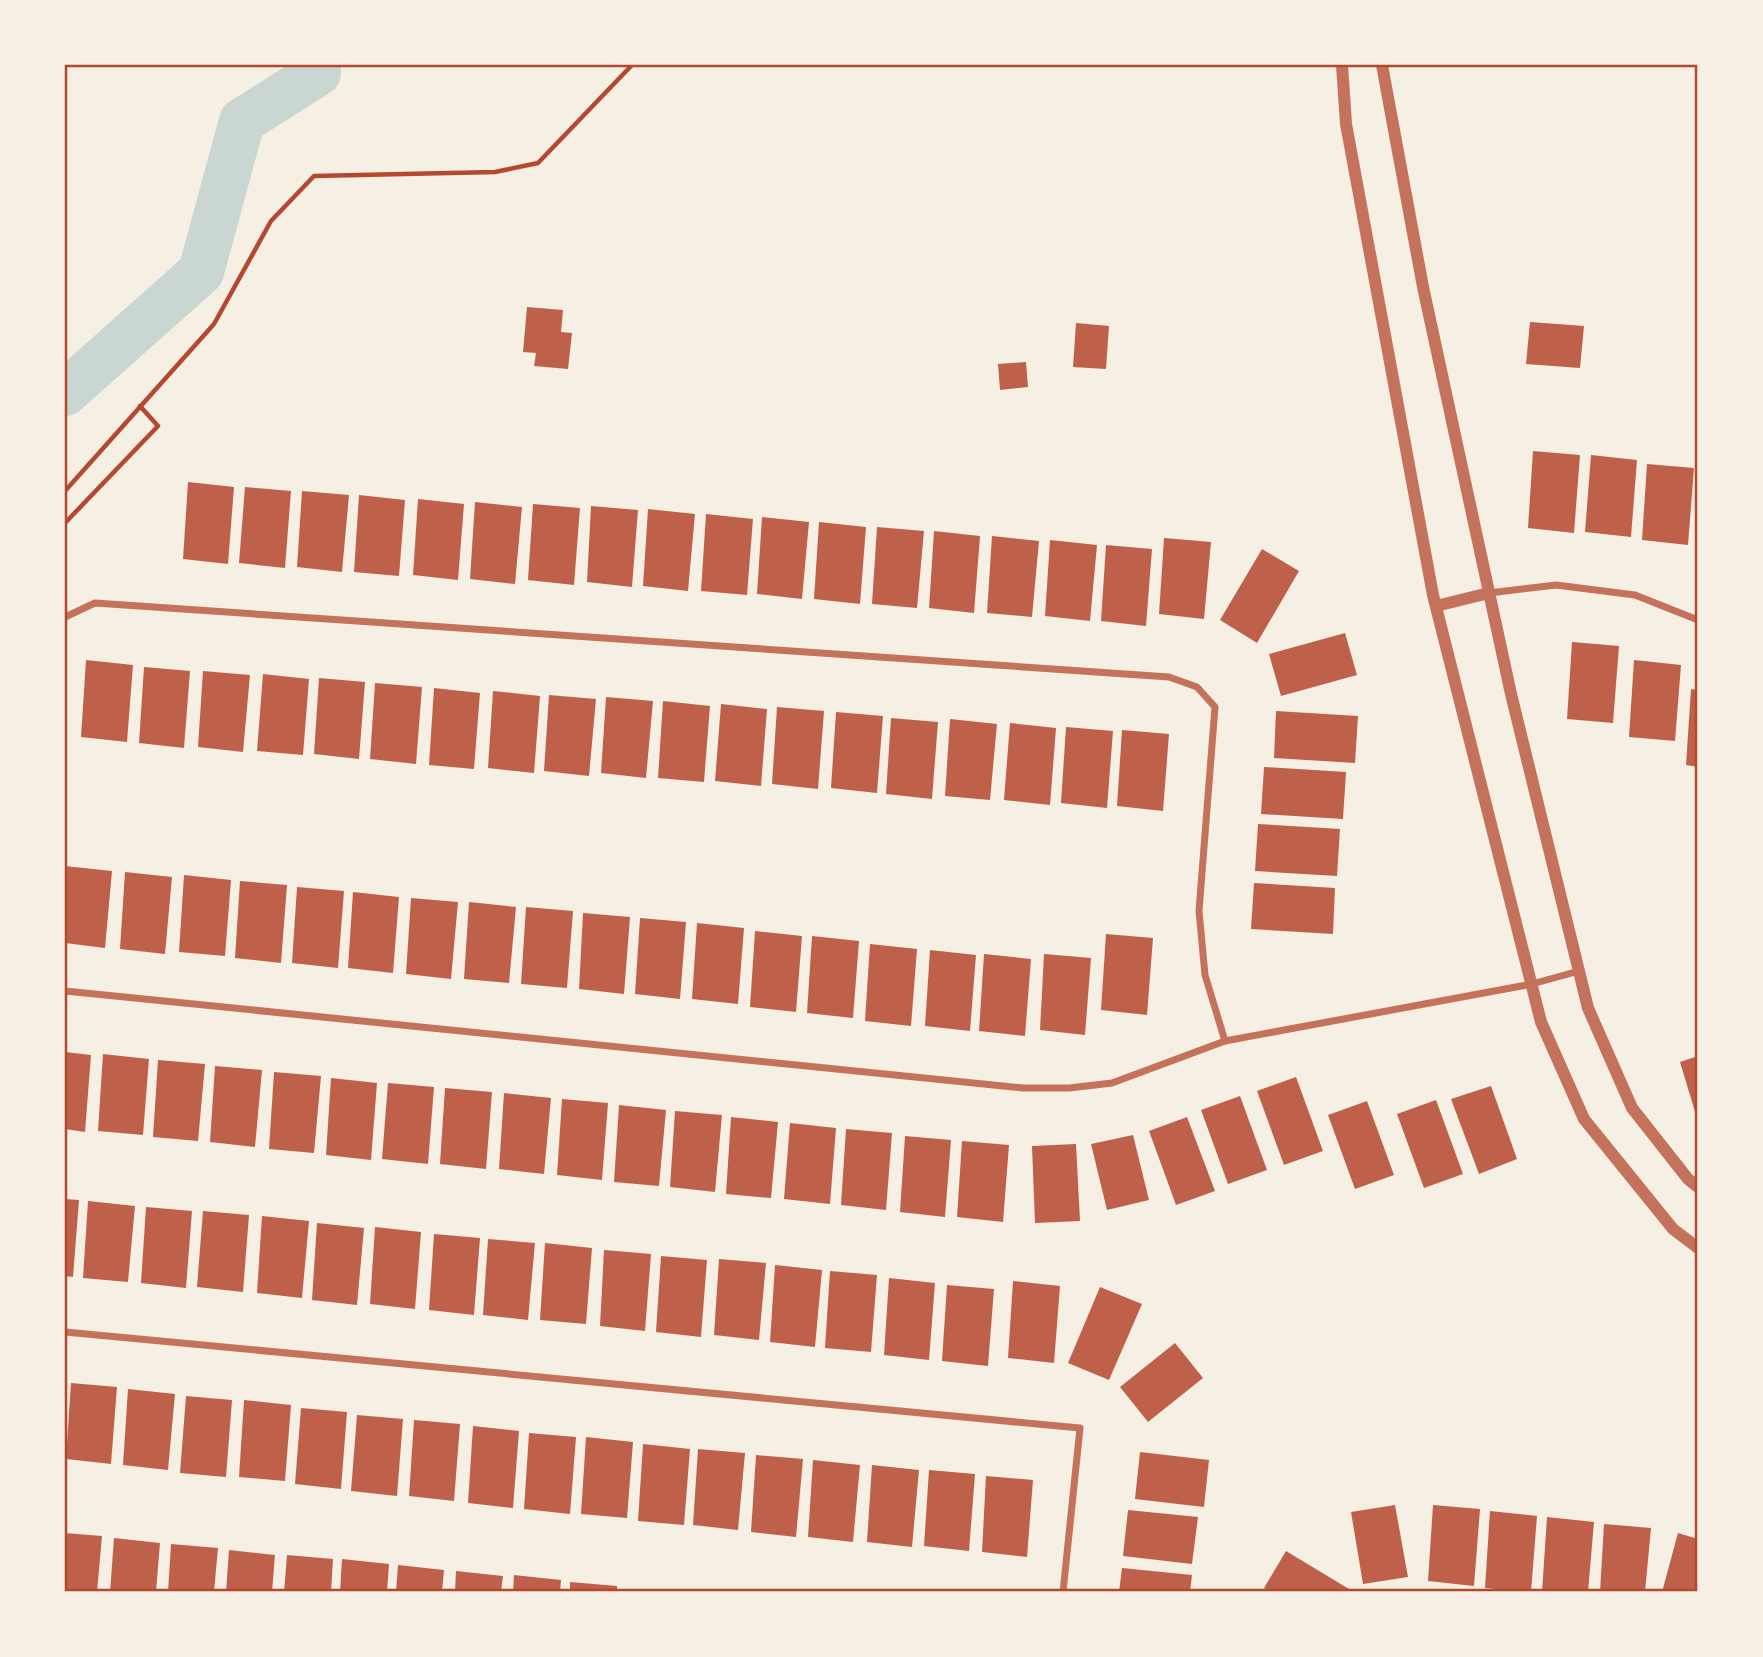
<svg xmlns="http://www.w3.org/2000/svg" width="1763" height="1657" font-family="'Fira Sans',sans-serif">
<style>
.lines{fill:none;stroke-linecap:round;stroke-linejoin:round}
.river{stroke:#c9d6d2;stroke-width:46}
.building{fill:#bf614a}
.path{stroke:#b5482f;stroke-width:4.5}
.minor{stroke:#c5725c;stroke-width:7}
.tertiary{stroke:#c5725c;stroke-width:12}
.neatline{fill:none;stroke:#b5482f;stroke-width:2.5}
</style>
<rect width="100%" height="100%" fill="#f6efe4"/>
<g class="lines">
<path class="river" d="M 65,393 L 201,272 L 242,121 L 318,73 L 318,65"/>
</g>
<g class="building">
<path d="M 527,307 L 563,310 L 561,332 L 572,333 L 568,369 L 534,366 L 536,353 L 523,352 Z"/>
<path d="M 1530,322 L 1584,326 L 1580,368 L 1526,364 Z"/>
<path d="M 1076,323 L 1109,326 L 1106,369 L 1073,367 Z"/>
<path d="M 1026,362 L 1028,387 L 1000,390 L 998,364 Z"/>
<path d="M 1533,451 L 1580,455 L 1574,533 L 1528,528 Z"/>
<path d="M 1591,455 L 1637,460 L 1631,537 L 1585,532 Z"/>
<path d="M 1647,464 L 1694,468 L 1688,545 L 1642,540 Z"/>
<path d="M 188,482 L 234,487 L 228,564 L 183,559 Z"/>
<path d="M 245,487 L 291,491 L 285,568 L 239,563 Z"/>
<path d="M 302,491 L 349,495 L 342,572 L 297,567 Z"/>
<path d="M 359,495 L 405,500 L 399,576 L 354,572 Z"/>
<path d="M 418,499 L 464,504 L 458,580 L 413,575 Z"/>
<path d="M 475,502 L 522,507 L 515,584 L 470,579 Z"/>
<path d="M 533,504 L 580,508 L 574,585 L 528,580 Z"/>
<path d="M 591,506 L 638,510 L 632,587 L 587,582 Z"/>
<path d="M 648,509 L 695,514 L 688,591 L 643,586 Z"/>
<path d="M 706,514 L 753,519 L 747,595 L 701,591 Z"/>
<path d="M 762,517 L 809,522 L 802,599 L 757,594 Z"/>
<path d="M 819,522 L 866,527 L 860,604 L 814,599 Z"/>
<path d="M 877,527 L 924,531 L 917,608 L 872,604 Z"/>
<path d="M 934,531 L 980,536 L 974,613 L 929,608 Z"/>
<path d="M 992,536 L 1039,541 L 1032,617 L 987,613 Z"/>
<path d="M 1164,538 L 1211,542 L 1204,619 L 1159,614 Z"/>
<path d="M 1050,540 L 1097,545 L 1090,621 L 1045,616 Z"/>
<path d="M 1106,545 L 1152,549 L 1146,626 L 1101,621 Z"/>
<path d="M 1262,549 L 1299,571 L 1257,643 L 1220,620 Z"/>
<path d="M 1345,633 L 1357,675 L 1281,696 L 1269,654 Z"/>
<path d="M 1572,642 L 1619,646 L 1613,723 L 1567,719 Z"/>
<path d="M 86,660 L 133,665 L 127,742 L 81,737 Z"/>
<path d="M 1634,660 L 1681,665 L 1675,741 L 1629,737 Z"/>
<path d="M 144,667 L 190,671 L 184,748 L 139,743 Z"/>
<path d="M 203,671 L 250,675 L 243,752 L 198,747 Z"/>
<path d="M 263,674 L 309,679 L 303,755 L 257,751 Z"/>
<path d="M 319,678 L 365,682 L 359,759 L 314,754 Z"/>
<path d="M 375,683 L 422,687 L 416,764 L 370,759 Z"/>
<path d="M 434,688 L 480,693 L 474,769 L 429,765 Z"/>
<path d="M 1691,689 L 1698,690 L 1698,767 L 1686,765 Z"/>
<path d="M 493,691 L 540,696 L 534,773 L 488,768 Z"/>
<path d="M 549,695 L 596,699 L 589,776 L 544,771 Z"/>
<path d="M 606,697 L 653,701 L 646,778 L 601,773 Z"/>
<path d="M 663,701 L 710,706 L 704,782 L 658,778 Z"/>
<path d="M 721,704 L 767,709 L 761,786 L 715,781 Z"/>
<path d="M 777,707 L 824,711 L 818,789 L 772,784 Z"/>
<path d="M 1276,711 L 1358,716 L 1355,763 L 1274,758 Z"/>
<path d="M 836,712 L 883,716 L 877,793 L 831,788 Z"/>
<path d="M 891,718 L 938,722 L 932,799 L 886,794 Z"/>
<path d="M 950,719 L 997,724 L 990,800 L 945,796 Z"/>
<path d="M 1010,723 L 1056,728 L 1050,805 L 1004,800 Z"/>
<path d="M 1066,727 L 1113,731 L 1107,808 L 1061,803 Z"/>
<path d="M 1122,730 L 1169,734 L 1163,811 L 1117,806 Z"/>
<path d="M 1264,767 L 1346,772 L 1343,819 L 1261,814 Z"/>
<path d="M 1258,824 L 1340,829 L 1337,876 L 1255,871 Z"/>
<path d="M 65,866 L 112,871 L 105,948 L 65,943 Z"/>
<path d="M 125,872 L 172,877 L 165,954 L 120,949 Z"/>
<path d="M 184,875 L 231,880 L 225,956 L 179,952 Z"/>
<path d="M 240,881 L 287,885 L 281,963 L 235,958 Z"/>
<path d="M 1254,883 L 1335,888 L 1333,934 L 1251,929 Z"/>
<path d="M 297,887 L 344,891 L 338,968 L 292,963 Z"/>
<path d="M 353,892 L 399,897 L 393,973 L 348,968 Z"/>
<path d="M 411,898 L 458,902 L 451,979 L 406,974 Z"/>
<path d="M 469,902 L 516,907 L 509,983 L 464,979 Z"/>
<path d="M 526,907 L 573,911 L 567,988 L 521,984 Z"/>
<path d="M 583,913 L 630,917 L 624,994 L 579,989 Z"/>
<path d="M 640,918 L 686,922 L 680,999 L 635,994 Z"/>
<path d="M 697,923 L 744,928 L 738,1004 L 692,999 Z"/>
<path d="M 755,931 L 802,936 L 796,1012 L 750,1007 Z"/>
<path d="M 1106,934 L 1153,938 L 1147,1015 L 1101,1010 Z"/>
<path d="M 812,936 L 859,941 L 853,1018 L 807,1013 Z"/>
<path d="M 870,944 L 917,949 L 911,1026 L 865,1021 Z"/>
<path d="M 930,950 L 976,955 L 970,1031 L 925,1026 Z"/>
<path d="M 984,954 L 1031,959 L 1025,1036 L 979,1031 Z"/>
<path d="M 1044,954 L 1091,958 L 1085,1035 L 1040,1030 Z"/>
<path d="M 65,1052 L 91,1055 L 85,1132 L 65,1129 Z"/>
<path d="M 103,1054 L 149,1059 L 143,1135 L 98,1131 Z"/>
<path d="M 1698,1056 L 1698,1114 L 1696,1115 L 1680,1062 Z"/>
<path d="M 158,1060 L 205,1064 L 198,1141 L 153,1137 Z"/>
<path d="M 215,1066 L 262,1070 L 255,1147 L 210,1142 Z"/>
<path d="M 274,1072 L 321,1076 L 314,1153 L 269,1149 Z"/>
<path d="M 1296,1077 L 1323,1151 L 1284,1165 L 1257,1091 Z"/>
<path d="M 331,1078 L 377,1083 L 371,1160 L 326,1155 Z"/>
<path d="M 388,1083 L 434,1087 L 428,1164 L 382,1159 Z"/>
<path d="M 1491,1086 L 1517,1159 L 1479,1174 L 1451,1099 Z"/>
<path d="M 445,1088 L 492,1092 L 486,1169 L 440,1164 Z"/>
<path d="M 504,1093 L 551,1098 L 544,1174 L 499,1169 Z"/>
<path d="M 1240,1096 L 1267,1170 L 1228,1184 L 1201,1110 Z"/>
<path d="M 562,1099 L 608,1103 L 602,1180 L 557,1175 Z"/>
<path d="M 1436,1100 L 1463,1174 L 1424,1188 L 1397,1114 Z"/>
<path d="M 1367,1101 L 1394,1175 L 1355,1189 L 1328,1115 Z"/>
<path d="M 619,1105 L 666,1110 L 659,1186 L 614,1182 Z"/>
<path d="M 675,1111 L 722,1115 L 715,1192 L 670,1187 Z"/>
<path d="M 731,1117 L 778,1122 L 771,1198 L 726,1194 Z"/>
<path d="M 1187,1117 L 1215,1191 L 1176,1205 L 1149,1131 Z"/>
<path d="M 790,1123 L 836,1128 L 830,1204 L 784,1199 Z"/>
<path d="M 846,1129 L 892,1133 L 886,1210 L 841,1205 Z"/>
<path d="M 1133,1135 L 1149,1200 L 1107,1210 L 1091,1144 Z"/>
<path d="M 905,1136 L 951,1140 L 945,1217 L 900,1212 Z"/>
<path d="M 962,1141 L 1009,1145 L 1003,1222 L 957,1217 Z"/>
<path d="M 1076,1144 L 1080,1221 L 1035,1223 L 1032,1146 Z"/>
<path d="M 65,1199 L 79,1200 L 73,1277 L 65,1276 Z"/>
<path d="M 88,1201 L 135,1206 L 128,1282 L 83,1278 Z"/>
<path d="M 146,1207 L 192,1211 L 186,1288 L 141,1283 Z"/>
<path d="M 203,1211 L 249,1215 L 243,1292 L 197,1287 Z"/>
<path d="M 262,1216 L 309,1221 L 302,1298 L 257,1293 Z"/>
<path d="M 317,1223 L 364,1228 L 357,1305 L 312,1300 Z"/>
<path d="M 375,1227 L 421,1232 L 415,1309 L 370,1304 Z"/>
<path d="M 434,1234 L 480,1238 L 474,1315 L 429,1310 Z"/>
<path d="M 488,1239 L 535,1243 L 528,1320 L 483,1315 Z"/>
<path d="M 545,1243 L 592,1248 L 586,1324 L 540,1320 Z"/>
<path d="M 604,1250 L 651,1254 L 645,1331 L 600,1326 Z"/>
<path d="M 661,1256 L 707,1260 L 701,1337 L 656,1332 Z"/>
<path d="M 719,1259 L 766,1263 L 759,1340 L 714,1335 Z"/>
<path d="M 775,1265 L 822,1270 L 815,1347 L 770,1342 Z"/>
<path d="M 830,1271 L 877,1275 L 871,1352 L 825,1348 Z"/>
<path d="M 889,1278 L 935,1283 L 929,1360 L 884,1355 Z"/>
<path d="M 1013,1281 L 1060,1286 L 1054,1363 L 1008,1358 Z"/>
<path d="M 947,1285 L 994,1289 L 988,1366 L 942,1361 Z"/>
<path d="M 1100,1287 L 1142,1304 L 1109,1380 L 1068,1363 Z"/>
<path d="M 1175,1343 L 1203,1378 L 1148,1422 L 1120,1387 Z"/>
<path d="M 71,1383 L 117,1387 L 111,1464 L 66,1459 Z"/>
<path d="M 128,1389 L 175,1394 L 168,1470 L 123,1465 Z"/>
<path d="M 186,1396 L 232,1400 L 226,1477 L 180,1473 Z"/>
<path d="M 244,1400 L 291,1405 L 285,1481 L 239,1477 Z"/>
<path d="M 301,1408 L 347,1412 L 341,1489 L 295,1484 Z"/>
<path d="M 357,1415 L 403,1419 L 397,1496 L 351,1491 Z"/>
<path d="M 414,1420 L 460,1424 L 454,1501 L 409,1496 Z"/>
<path d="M 473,1426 L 519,1431 L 513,1508 L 468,1503 Z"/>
<path d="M 529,1433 L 576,1437 L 570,1514 L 524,1509 Z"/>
<path d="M 586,1437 L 633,1442 L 627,1518 L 581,1514 Z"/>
<path d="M 643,1444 L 690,1449 L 684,1525 L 638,1521 Z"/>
<path d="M 698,1449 L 745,1453 L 738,1530 L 693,1525 Z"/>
<path d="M 1140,1452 L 1209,1460 L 1204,1507 L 1135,1499 Z"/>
<path d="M 756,1455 L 803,1459 L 796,1537 L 751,1532 Z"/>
<path d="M 813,1460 L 860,1465 L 853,1542 L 808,1537 Z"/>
<path d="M 872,1465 L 919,1470 L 912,1547 L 867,1542 Z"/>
<path d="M 929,1470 L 975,1474 L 969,1551 L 924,1546 Z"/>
<path d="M 986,1476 L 1033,1480 L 1027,1557 L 982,1552 Z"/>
<path d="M 1395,1505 L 1408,1577 L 1363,1584 L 1351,1512 Z"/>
<path d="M 1433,1505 L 1480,1509 L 1474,1586 L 1428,1581 Z"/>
<path d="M 1128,1510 L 1198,1517 L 1192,1564 L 1123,1556 Z"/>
<path d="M 1490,1511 L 1537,1516 L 1531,1592 L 1485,1588 Z"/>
<path d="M 1547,1517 L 1594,1522 L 1588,1592 L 1542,1592 Z"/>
<path d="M 1604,1524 L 1651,1528 L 1645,1592 L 1600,1592 Z"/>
<path d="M 65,1533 L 102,1536 L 97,1592 L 65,1592 Z"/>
<path d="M 1678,1533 L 1698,1539 L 1698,1592 L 1662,1592 Z"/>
<path d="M 114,1538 L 160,1543 L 156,1592 L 110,1592 Z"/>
<path d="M 171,1544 L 218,1548 L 214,1592 L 168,1592 Z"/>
<path d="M 229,1550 L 275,1555 L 272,1592 L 226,1592 Z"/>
<path d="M 1286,1551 L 1354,1592 L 1271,1592 L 1264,1588 Z"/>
<path d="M 287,1555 L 333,1559 L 331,1592 L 284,1592 Z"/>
<path d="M 342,1559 L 389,1564 L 387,1592 L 340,1592 Z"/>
<path d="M 398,1565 L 444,1570 L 442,1592 L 396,1592 Z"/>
<path d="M 1122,1568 L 1192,1575 L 1190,1592 L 1119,1592 Z"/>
<path d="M 456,1571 L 503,1576 L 501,1592 L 455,1592 Z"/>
<path d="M 514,1575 L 561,1580 L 560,1592 L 513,1592 Z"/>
<path d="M 570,1582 L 617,1586 L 617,1592 L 570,1592 Z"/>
</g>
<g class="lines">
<g class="path">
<path d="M 65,491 L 214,324 L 271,221 L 314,176 L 495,172 L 538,163 L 632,65"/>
<path d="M 65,523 L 158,426 L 140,406"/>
</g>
<g class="minor">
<path d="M 1489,593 L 1556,585 L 1635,595 L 1698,620"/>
<path d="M 65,617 L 95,603 L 1169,677 L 1197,687 L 1215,707 L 1199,911 L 1205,975 L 1225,1041"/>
<path d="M 65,991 L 1023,1088 L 1069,1088 L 1112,1083 L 1225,1041 L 1532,984 L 1579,971"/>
<path d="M 65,1332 L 1080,1428 L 1063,1592"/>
</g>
<g class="tertiary">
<path d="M 1342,65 L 1346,124 L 1433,595 L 1541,1022 L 1584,1119 L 1673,1229 L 1698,1248"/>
<path d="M 1382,65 L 1423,287 L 1511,694 L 1588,1008 L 1632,1108 L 1688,1179 L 1698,1187"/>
<path d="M 1436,606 L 1489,593"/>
</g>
</g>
<rect width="1763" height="1657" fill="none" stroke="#f6efe4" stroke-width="133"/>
<rect x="66" y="66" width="1630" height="1524" class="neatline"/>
</svg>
